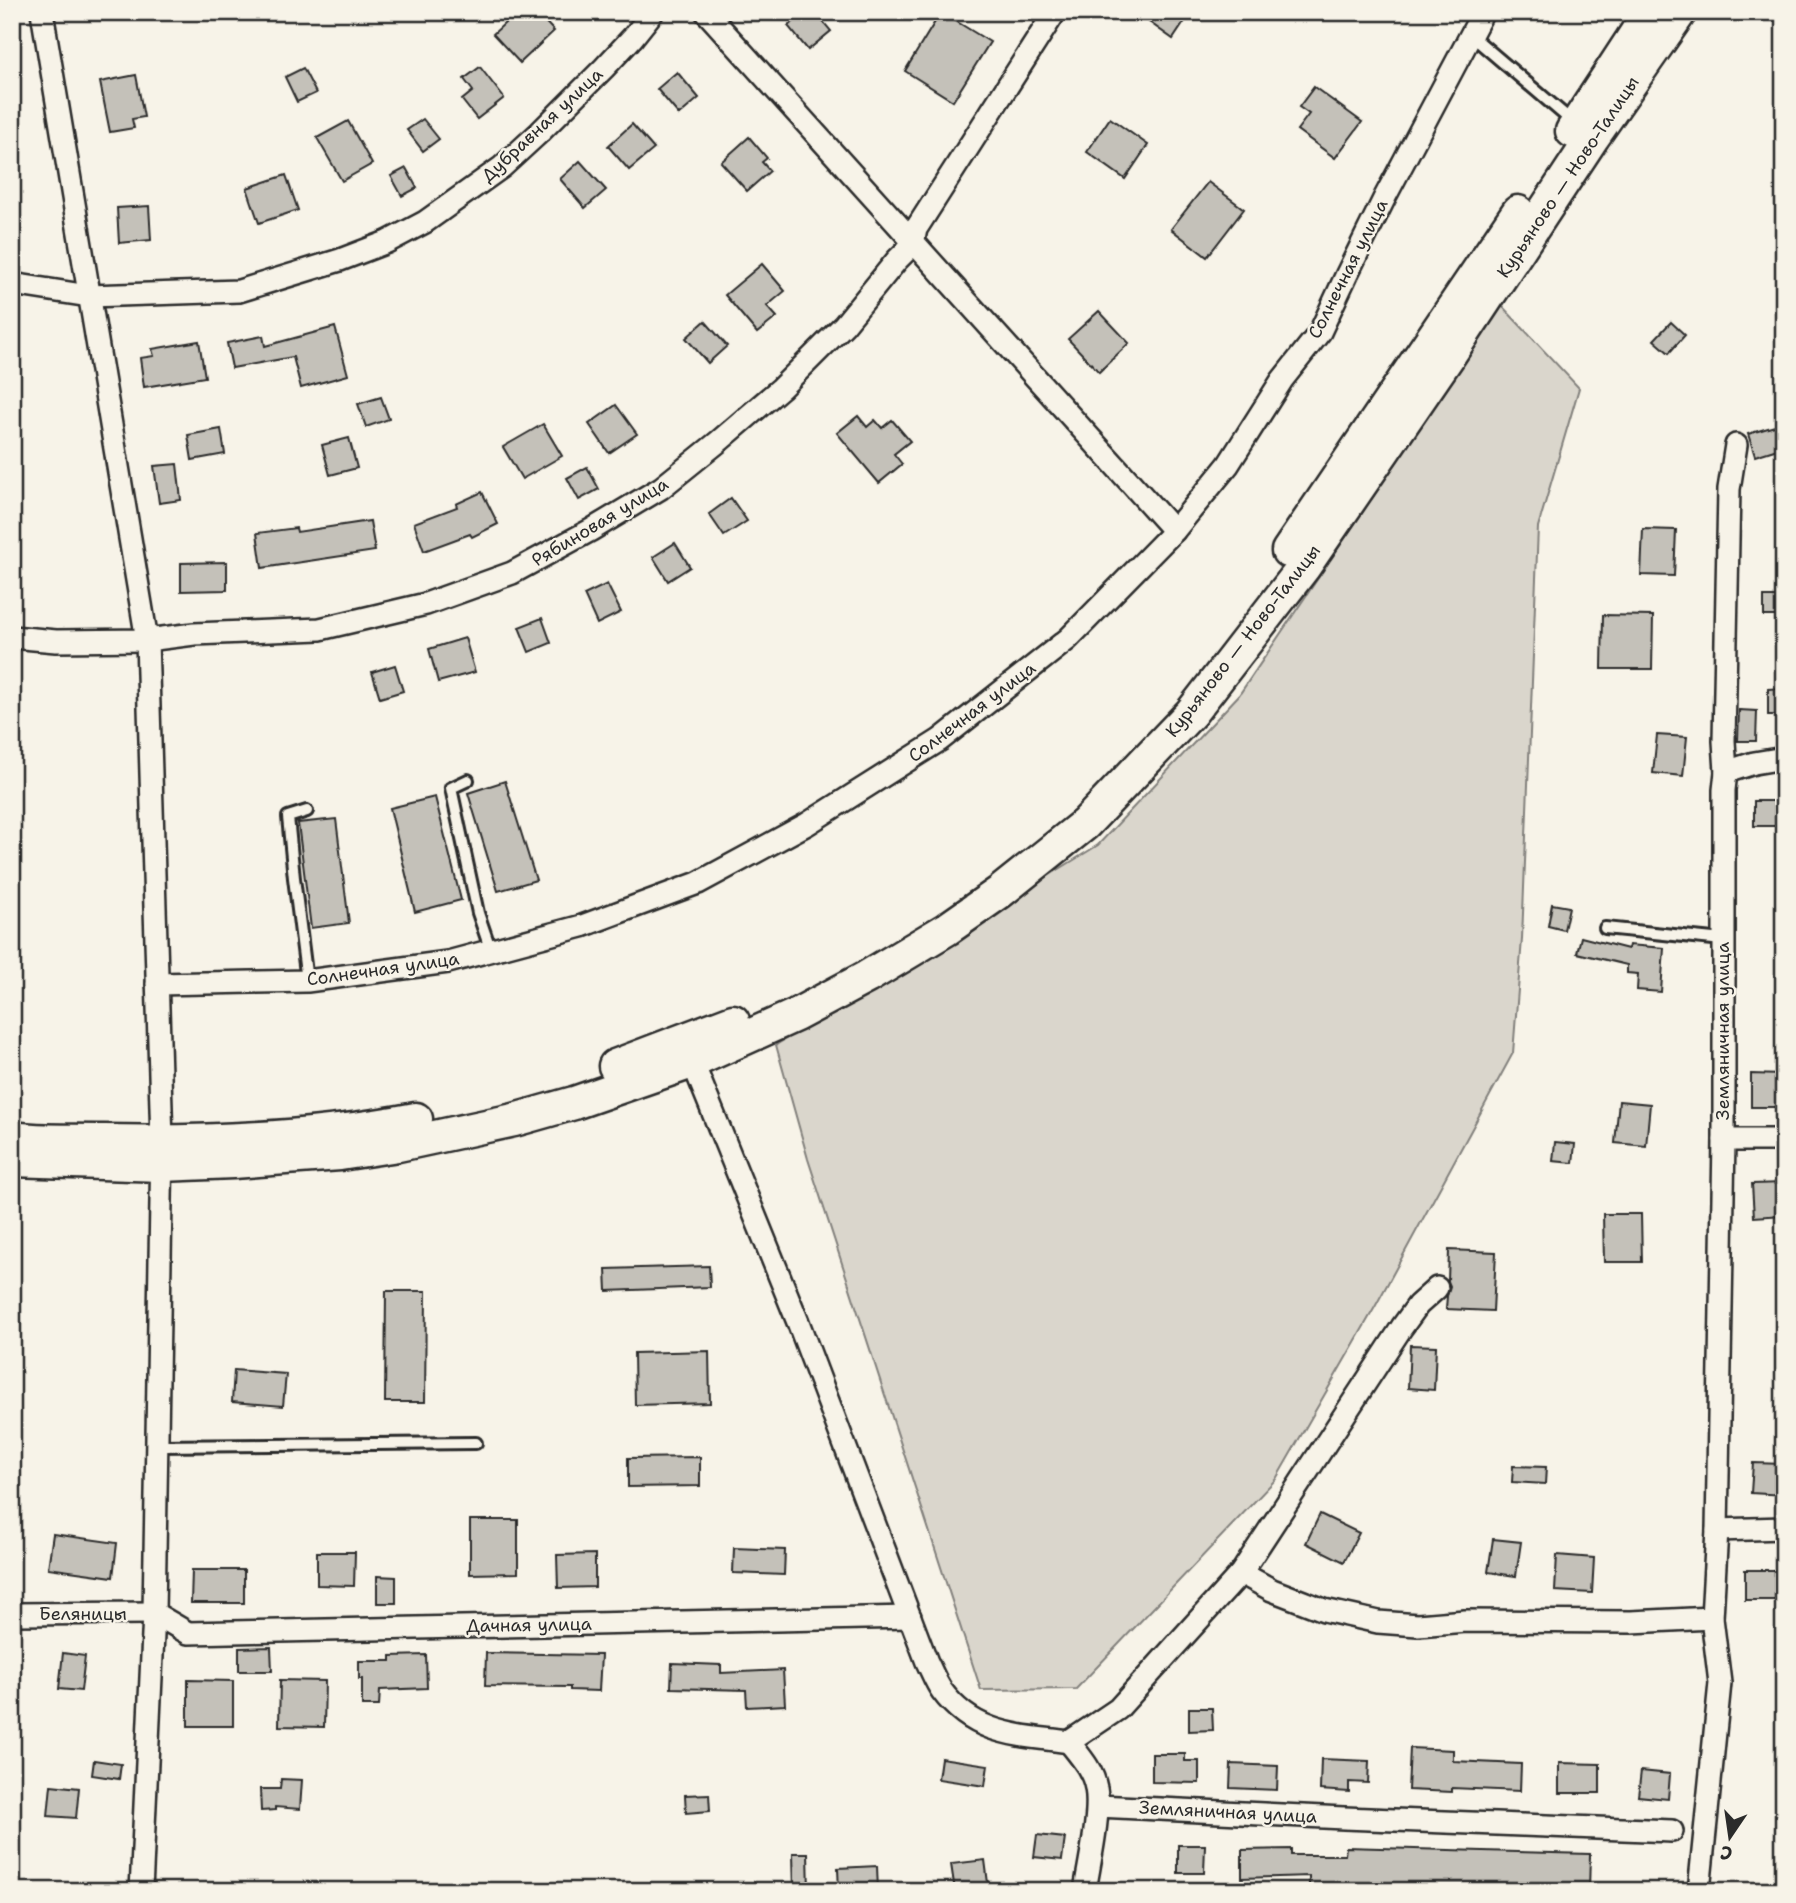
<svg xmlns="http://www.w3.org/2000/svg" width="1796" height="1903" font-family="'Shantell Sans',sans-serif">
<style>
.green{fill:#dad6cc;stroke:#82807c;stroke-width:2}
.building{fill:#c4c1b9;stroke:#2b2b2b;stroke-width:2}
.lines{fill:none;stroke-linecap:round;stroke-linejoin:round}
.lane-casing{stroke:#2b2b2b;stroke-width:16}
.street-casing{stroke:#2b2b2b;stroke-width:26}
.secondary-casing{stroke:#2b2b2b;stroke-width:37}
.lane{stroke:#f7f3e8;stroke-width:10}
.street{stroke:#f7f3e8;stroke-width:21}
.secondary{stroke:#f7f3e8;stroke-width:32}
.labels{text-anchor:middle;stroke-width:5;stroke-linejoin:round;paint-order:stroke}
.street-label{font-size:18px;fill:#2b2b2b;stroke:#f7f3e8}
</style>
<rect width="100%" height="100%" fill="#f7f3e8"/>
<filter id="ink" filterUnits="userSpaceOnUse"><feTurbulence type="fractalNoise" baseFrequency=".0143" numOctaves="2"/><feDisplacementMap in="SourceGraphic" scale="14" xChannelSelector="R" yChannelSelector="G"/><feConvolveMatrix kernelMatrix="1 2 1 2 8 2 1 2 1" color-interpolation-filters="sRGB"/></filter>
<g filter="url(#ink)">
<path class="green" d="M 1502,306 L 1579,388 L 1538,527 L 1522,939 L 1513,1053 L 1375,1307 L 1276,1479 L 1076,1689 L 981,1690 L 808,1159 L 776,1045 L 1098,845 L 1239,695 Z"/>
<g class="building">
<path d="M 517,12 L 536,12 L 554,31 L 520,63 L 493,34 Z"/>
<path d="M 805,12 L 815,12 L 831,31 L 808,50 L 788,26 Z"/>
<path d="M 941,12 L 990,42 L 953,101 L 905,71 Z"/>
<path d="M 1135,12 L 1191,12 L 1173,39 Z"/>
<path d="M 480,67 L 504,98 L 477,119 L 462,100 L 473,91 L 464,79 Z"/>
<path d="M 303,68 L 316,93 L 297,102 L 285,77 Z"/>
<path d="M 677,72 L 699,98 L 679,115 L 657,89 Z"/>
<path d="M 136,75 L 144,117 L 132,119 L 134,128 L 110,132 L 100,82 Z"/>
<path d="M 1314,87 L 1362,122 L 1335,158 L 1297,130 L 1309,114 L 1299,107 Z"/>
<path d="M 1110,118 L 1148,145 L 1125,179 L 1087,152 Z"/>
<path d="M 423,119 L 439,139 L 423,151 L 407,130 Z"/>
<path d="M 348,121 L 372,164 L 342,181 L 317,138 Z"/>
<path d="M 632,124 L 654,149 L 629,170 L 608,146 Z"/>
<path d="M 749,137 L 767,158 L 762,162 L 770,171 L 747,191 L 721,162 Z"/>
<path d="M 580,161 L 606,190 L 585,208 L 560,179 Z"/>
<path d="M 406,168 L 417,188 L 402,196 L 391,176 Z"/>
<path d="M 286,175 L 298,210 L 259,223 L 247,188 Z"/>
<path d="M 1208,182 L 1244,209 L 1207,257 L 1171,229 Z"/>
<path d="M 149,206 L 151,240 L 119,243 L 117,208 Z"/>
<path d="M 762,264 L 785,291 L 767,306 L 777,317 L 757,333 L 725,295 Z"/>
<path d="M 1099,311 L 1129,343 L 1099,372 L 1068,339 Z"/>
<path d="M 705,321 L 727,346 L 708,363 L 686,338 Z"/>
<path d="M 1671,322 L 1685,335 L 1669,353 L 1654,340 Z"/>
<path d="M 335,327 L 348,375 L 301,388 L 293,357 L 232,368 L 227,343 L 263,336 L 265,346 Z"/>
<path d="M 199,341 L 205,377 L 144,387 L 140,358 L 154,356 L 152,349 Z"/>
<path d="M 381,397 L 389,419 L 366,427 L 358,404 Z"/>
<path d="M 616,405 L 637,434 L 609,453 L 589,424 Z"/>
<path d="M 858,416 L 867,427 L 875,420 L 882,428 L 892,420 L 910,441 L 894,454 L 902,464 L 879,483 L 837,433 Z"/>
<path d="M 543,424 L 562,456 L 522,479 L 503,447 Z"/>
<path d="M 1778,425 L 1784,447 L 1755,456 L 1748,434 Z"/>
<path d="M 221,429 L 225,454 L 192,460 L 188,435 Z"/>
<path d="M 349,438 L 357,468 L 330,475 L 322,445 Z"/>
<path d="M 177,464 L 181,500 L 159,503 L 154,466 Z"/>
<path d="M 587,467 L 599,489 L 579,500 L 567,478 Z"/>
<path d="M 482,492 L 498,524 L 472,537 L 470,534 L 424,551 L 414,523 L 457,507 L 456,504 Z"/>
<path d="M 731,498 L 747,521 L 724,536 L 709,514 Z"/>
<path d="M 370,521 L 375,551 L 262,568 L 257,533 L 296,528 L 297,532 Z"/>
<path d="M 1643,529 L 1676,530 L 1674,576 L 1641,575 Z"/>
<path d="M 675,543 L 690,567 L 668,581 L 653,557 Z"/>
<path d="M 227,562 L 227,590 L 181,591 L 181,563 Z"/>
<path d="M 607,584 L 621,612 L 597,624 L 584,595 Z"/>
<rect x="1764" y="597" width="20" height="19"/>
<path d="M 1603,615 L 1653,616 L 1652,669 L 1602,669 Z"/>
<path d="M 542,618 L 551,643 L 529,652 L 519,627 Z"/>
<path d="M 465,638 L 475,672 L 438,682 L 429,649 Z"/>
<path d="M 395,665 L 403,691 L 380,698 L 372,672 Z"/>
<path d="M 1784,688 L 1784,715 L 1768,715 L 1768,689 Z"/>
<path d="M 1739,710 L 1757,711 L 1756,741 L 1738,741 Z"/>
<path d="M 1657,735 L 1687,737 L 1683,776 L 1653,773 Z"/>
<path d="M 505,781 L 536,880 L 498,891 L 468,793 Z"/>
<path d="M 435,797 L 461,900 L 415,912 L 390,808 Z"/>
<rect x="1754" y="801" width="30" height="25"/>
<path d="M 336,819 L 349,923 L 311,928 L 298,823 Z"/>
<path d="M 1552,904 L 1569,907 L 1564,930 L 1548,926 Z"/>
<path d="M 1581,937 L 1628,949 L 1629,945 L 1664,948 L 1661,992 L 1637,990 L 1638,974 L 1627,973 L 1627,965 L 1577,953 Z"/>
<path d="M 1751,1074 L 1782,1075 L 1782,1107 L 1751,1107 Z"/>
<path d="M 1619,1101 L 1650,1104 L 1646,1146 L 1615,1143 Z"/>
<path d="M 1555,1142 L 1575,1144 L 1573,1163 L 1553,1161 Z"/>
<path d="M 1784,1183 L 1784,1215 L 1754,1217 L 1752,1184 Z"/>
<path d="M 1603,1214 L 1641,1214 L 1642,1262 L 1604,1262 Z"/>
<path d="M 1449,1250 L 1496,1252 L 1493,1311 L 1446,1309 L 1447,1296 L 1450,1286 L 1448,1281 Z"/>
<path d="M 709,1266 L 710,1287 L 607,1291 L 606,1269 Z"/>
<path d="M 386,1291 L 426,1291 L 425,1402 L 385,1402 Z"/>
<path d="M 1410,1345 L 1436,1346 L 1434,1390 L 1408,1388 Z"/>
<path d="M 709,1351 L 710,1403 L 635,1405 L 634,1353 Z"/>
<path d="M 234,1370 L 286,1374 L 283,1406 L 232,1402 Z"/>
<path d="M 700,1457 L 700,1486 L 628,1487 L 628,1458 Z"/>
<path d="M 1753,1463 L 1784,1464 L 1784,1495 L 1751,1493 Z"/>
<path d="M 1513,1466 L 1546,1467 L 1545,1484 L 1512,1482 Z"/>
<path d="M 1320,1514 L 1359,1533 L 1344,1562 L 1306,1543 Z"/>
<path d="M 470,1520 L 518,1520 L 518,1573 L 470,1574 Z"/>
<path d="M 53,1534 L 117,1543 L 113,1577 L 48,1568 Z"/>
<path d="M 1493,1539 L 1521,1542 L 1516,1576 L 1488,1572 Z"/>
<path d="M 734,1548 L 785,1550 L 784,1575 L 733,1573 Z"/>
<path d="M 317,1552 L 355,1552 L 354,1586 L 317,1585 Z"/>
<path d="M 595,1554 L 595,1587 L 558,1588 L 557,1555 Z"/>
<path d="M 1557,1555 L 1594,1558 L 1592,1593 L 1555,1591 Z"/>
<path d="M 192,1570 L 244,1570 L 244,1603 L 191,1603 Z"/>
<rect x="1745" y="1570" width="39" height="30"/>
<path d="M 377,1576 L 396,1577 L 396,1603 L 377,1603 Z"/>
<path d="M 271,1647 L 272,1671 L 239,1671 L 239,1648 Z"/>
<path d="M 63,1653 L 85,1656 L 81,1691 L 59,1689 Z"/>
<path d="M 486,1653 L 601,1655 L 599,1691 L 570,1690 L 570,1687 L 485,1686 Z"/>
<path d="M 426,1655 L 427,1688 L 380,1690 L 379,1706 L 362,1706 L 362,1679 L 359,1679 L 359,1661 L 391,1661 L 391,1656 Z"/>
<path d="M 672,1663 L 721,1665 L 721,1673 L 783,1670 L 785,1705 L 747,1707 L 746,1690 L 671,1688 Z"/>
<path d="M 188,1680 L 233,1681 L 233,1726 L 188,1726 Z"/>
<path d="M 280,1680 L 325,1681 L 324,1727 L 279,1726 Z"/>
<path d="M 1189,1708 L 1212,1708 L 1213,1730 L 1189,1731 Z"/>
<path d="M 1410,1748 L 1453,1750 L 1453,1761 L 1521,1764 L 1520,1791 L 1452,1788 L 1452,1792 L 1408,1790 Z"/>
<path d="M 1152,1754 L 1185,1754 L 1185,1761 L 1199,1761 L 1199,1783 L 1152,1782 Z"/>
<path d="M 941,1758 L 988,1765 L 985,1786 L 938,1779 Z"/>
<path d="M 1321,1759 L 1369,1761 L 1368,1783 L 1349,1782 L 1349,1792 L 1320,1790 Z"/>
<path d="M 94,1760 L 121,1764 L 119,1779 L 92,1775 Z"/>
<path d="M 1559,1763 L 1600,1764 L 1600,1793 L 1559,1793 Z"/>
<path d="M 1231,1764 L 1278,1766 L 1277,1790 L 1230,1788 Z"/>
<path d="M 1641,1771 L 1670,1774 L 1668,1799 L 1638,1796 Z"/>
<path d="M 281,1779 L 302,1780 L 300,1809 L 275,1807 L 275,1810 L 261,1811 L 260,1789 L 280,1789 Z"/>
<path d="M 51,1785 L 79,1788 L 76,1818 L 48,1816 Z"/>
<path d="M 709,1794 L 710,1811 L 686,1813 L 685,1795 Z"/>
<path d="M 1037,1835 L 1065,1838 L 1062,1860 L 1034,1857 Z"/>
<path d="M 1178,1845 L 1205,1845 L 1204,1873 L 1178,1873 Z"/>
<path d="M 1346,1847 L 1590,1854 L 1589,1891 L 1345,1890 L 1345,1885 L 1309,1885 L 1309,1876 L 1242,1878 L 1242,1850 L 1291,1849 L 1291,1855 L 1345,1855 Z"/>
<path d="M 793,1853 L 808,1853 L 809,1891 L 794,1891 Z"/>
<path d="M 985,1860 L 989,1891 L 955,1891 L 951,1864 Z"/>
<path d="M 877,1866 L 878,1891 L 839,1891 L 838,1868 Z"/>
</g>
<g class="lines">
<defs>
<g id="lane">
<path d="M 1472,36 L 1574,123"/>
<path d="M 468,780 L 451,788 L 478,913 L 491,951"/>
<path d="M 1605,928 L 1723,940"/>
<path d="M 307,981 L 294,878 L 288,817 L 307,811"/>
<path d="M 156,1446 L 476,1443"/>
</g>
<g id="street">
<path d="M 42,12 L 147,640 L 162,1142 L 154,1613 L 141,1891"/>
<path d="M 706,12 L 1174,531"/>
<path d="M 12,284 L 89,296 L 239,291 L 340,260 L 387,242 L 425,222 L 502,167 L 540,132 L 604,68 L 633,37 L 653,12"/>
<path d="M 12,637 L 56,641 L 147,640 L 194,634 L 320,629 L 426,604 L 512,573 L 591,530 L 661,488 L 718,442 L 781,388 L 844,325 L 897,260 L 913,244 L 916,229 L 1055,12"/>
<path d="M 1726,772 L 1754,763 L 1784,758"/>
<path d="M 157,984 L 307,981 L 448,962 L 582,926 L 698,883 L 807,824 L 940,740 L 1068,639 L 1174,531 L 1228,465 L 1282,380 L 1320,332 L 1347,274 L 1386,195 L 1483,12"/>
<path d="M 688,1051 L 798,1322 L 927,1662 C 932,1672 936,1683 942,1691 C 975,1736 1020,1735 1069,1742"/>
<path d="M 1724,1140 L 1784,1140"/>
<path d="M 1717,1530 L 1784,1528"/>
<path d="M 1241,1573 L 1272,1590 L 1324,1610 L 1378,1622 L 1418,1625 L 1465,1621 L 1631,1622 L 1712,1618"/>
<path d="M 154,1613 L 188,1633 L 910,1617"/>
<path d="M 12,1614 L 154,1613"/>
<path d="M 1069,1742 L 1118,1709 L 1241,1573 L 1402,1327 L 1418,1305 L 1437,1288"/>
<path d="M 1069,1742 C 1080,1756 1093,1770 1096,1788 C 1101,1813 1089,1864 1085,1891"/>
<path d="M 1098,1806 L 1344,1818 L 1672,1831"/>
<path d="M 1699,1891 L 1720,1683 L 1712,1618 L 1717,1530 L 1724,1140 L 1724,790 L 1726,772 L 1724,741 L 1729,489 L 1736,445"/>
</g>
<g id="secondary">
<path d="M 1572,131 L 1650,12"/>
<path d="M 1288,551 L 1518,212"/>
<path d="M 615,1066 L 733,1021"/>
<path d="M 12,1138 C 42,1142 73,1140 103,1141 C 207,1143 313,1139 416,1119"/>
<path d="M 12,1160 L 162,1165 L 233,1162 L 340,1154 L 398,1145 L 514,1120 L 574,1103 L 692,1062 L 796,1015 L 867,977 L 947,929 L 1000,892 L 1085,824 L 1191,713 L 1304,567 L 1450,354 L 1593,137 L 1680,12"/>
</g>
</defs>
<use href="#lane" class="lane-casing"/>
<use href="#street" class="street-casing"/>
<use href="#secondary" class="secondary-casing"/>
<use href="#lane" class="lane"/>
<use href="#street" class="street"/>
<use href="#secondary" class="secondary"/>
</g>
</g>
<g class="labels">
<g class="street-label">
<text transform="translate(542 125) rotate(-43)" y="6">Дубравная улица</text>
<text transform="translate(1568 177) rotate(-56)" y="6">Курьяново — Ново-Талицы</text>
<text transform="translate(1348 269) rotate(-63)" y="6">Солнечная улица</text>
<text transform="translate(600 522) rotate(-31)" y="6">Рябиновая улица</text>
<text transform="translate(1243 641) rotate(-52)" y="6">Курьяново — Ново-Талицы</text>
<text transform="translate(972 712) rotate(-37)" y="6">Солнечная улица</text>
<text transform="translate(383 969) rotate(-8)" y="6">Солнечная улица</text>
<text transform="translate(1723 1031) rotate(-90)" y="6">Земляничная улица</text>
<text x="83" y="1620">Беляницы</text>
<text transform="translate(529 1625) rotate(-1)" y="6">Дачная улица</text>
<text transform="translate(1228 1812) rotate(3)" y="6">Земляничная улица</text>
</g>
</g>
<rect width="1796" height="1903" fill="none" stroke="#f7f3e8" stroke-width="42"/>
<rect x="21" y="21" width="1754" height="1861" fill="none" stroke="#2b2b2b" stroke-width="2.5" filter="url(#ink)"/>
<g transform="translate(1730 1837) rotate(193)" stroke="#f7f3e8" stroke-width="5" paint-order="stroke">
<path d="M0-5L12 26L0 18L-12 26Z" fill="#2b2b2b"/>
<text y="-10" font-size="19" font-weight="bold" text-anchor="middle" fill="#2b2b2b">С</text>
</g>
</svg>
